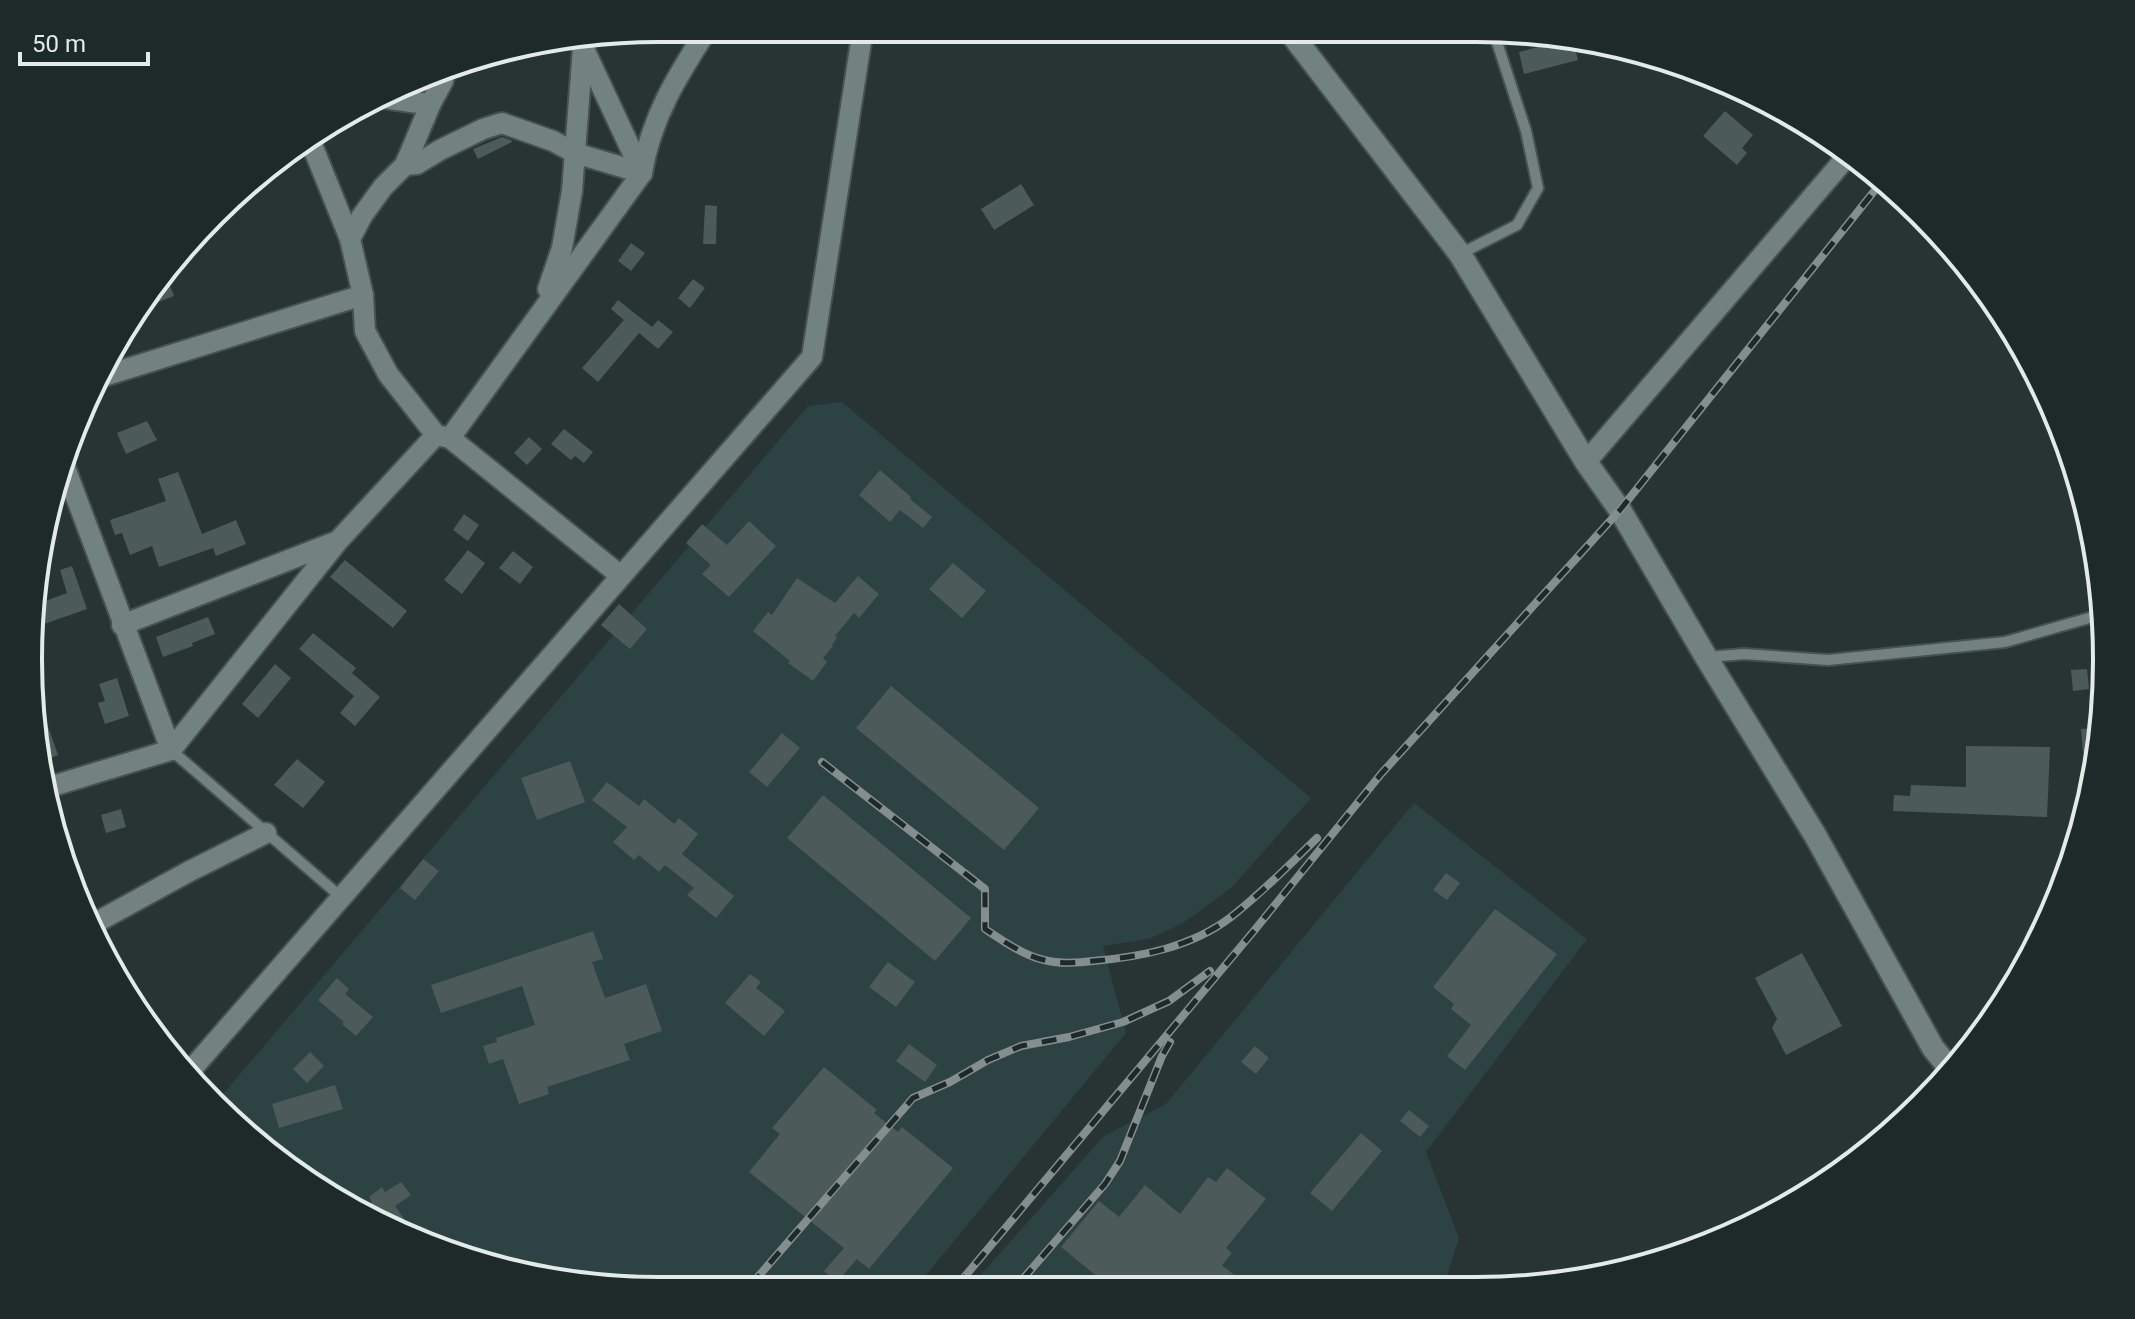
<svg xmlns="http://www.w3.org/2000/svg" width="2135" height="1319" font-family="Roboto,sans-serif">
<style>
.built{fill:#2d4242}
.building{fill:#4c5a59}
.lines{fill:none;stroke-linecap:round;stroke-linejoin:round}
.service-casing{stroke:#465151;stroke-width:14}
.minor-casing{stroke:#465151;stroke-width:24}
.tertiary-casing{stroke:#465151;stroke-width:26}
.service{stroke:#738281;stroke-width:10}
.minor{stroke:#738281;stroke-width:20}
.tertiary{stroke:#738281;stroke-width:22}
.rail-casing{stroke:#848e8e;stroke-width:8}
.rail{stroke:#1d2a29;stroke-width:5;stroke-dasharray:15;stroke-linecap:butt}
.rim{fill:none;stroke:#e2eaea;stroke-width:4}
</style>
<rect width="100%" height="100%" fill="#273433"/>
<g class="built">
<path d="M 842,402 L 1311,798 L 1231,888 L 1183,923 L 1149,939 L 1103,946 L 1126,1033 L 916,1287 L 578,1286 L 417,1243 L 275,1160 L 218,1100 L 808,406 Z"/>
<path d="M 1414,803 L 1587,939 L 1426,1152 L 1459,1238 L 1443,1289 L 970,1287 L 1104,1136 L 1166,1104 Z"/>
</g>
<g class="building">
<path d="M 1572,38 L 1578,60 L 1524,74 L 1519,52 Z"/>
<path d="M 1725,111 L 1753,135 L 1742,148 L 1747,153 L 1737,165 L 1703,136 Z"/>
<path d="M 502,137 L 511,140 L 512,142 L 478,159 L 473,149 Z"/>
<path d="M 1021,184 L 1034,205 L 994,230 L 981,209 Z"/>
<path d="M 705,205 L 717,206 L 716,244 L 703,244 Z"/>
<path d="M 631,243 L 645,253 L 631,271 L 618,261 Z"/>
<path d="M 164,270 L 174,296 L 140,309 L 159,275 Z"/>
<path d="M 693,279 L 705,288 L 690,308 L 678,298 Z"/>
<path d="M 618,300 L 652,327 L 658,320 L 673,332 L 658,349 L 639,333 L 598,382 L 582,368 L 624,320 L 611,309 Z"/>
<path d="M 147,421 L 157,440 L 126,454 L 117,433 Z"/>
<path d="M 564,429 L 593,452 L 584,463 L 575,456 L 571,460 L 551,444 Z"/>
<path d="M 529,437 L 542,449 L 527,465 L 514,453 Z"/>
<path d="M 880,470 L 911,497 L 910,499 L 932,517 L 923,528 L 900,510 L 890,522 L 859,495 Z"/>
<path d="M 178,472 L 202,534 L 236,520 L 246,544 L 216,556 L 213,548 L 159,567 L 152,546 L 130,555 L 122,533 L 115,535 L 110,520 L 166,501 L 158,479 Z"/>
<path d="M 464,514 L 479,525 L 468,541 L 453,530 Z"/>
<path d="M 749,521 L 776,546 L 729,597 L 702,574 L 711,565 L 686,543 L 702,524 L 727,545 Z"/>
<path d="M 468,550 L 485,563 L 462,594 L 444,580 Z"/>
<path d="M 513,551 L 533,567 L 520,584 L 499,568 Z"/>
<path d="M 345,560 L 407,611 L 393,628 L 330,577 Z"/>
<path d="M 953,563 L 986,591 L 962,618 L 929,589 Z"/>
<path d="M 72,566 L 87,609 L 30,629 L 29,619 L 32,606 L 67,593 L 60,570 Z"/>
<path d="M 858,576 L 879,594 L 859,618 L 854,613 L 835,636 L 837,638 L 832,645 L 833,646 L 823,658 L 827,662 L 813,681 L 788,663 L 790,661 L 753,631 L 768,612 L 772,615 L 797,578 L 835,603 Z"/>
<path d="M 619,604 L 647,629 L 630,649 L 601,625 Z"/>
<path d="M 208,617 L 215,634 L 192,643 L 193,646 L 163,657 L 156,637 Z"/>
<path d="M 313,633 L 356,668 L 352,673 L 380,697 L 355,726 L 340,713 L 354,696 L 299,649 Z"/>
<path d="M 275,664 L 291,678 L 258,718 L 242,704 Z"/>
<path d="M 2087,669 L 2089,689 L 2073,691 L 2071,670 Z"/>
<path d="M 117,678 L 129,716 L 105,724 L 98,703 L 105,701 L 99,684 Z"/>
<path d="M 891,686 L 1039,808 L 1004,850 L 856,728 Z"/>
<path d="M 44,715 L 58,755 L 43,761 L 39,716 Z"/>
<path d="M 2101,727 L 2097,751 L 2083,753 L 2081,729 Z"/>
<path d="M 782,733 L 800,748 L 767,787 L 749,772 Z"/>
<path d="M 1966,746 L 2050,747 L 2047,817 L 1893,811 L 1894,795 L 1910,796 L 1911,785 L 1966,787 Z"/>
<path d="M 297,759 L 325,782 L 303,808 L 274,785 Z"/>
<path d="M 570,761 L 585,802 L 537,820 L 521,778 Z"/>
<path d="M 607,782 L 639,806 L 644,799 L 674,824 L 679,818 L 698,834 L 682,854 L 734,896 L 716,918 L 687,895 L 694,888 L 665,865 L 659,872 L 639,855 L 634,860 L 613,842 L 627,827 L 592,800 Z"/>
<path d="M 823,795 L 971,918 L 935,961 L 787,838 Z"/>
<path d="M 121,809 L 126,827 L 106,833 L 101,815 Z"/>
<path d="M 423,859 L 439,871 L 415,900 L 400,888 Z"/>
<path d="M 1446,873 L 1460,883 L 1447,900 L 1433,890 Z"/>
<path d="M 1495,909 L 1557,954 L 1465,1070 L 1447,1056 L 1471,1025 L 1451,1009 L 1454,1004 L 1433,987 Z"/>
<path d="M 593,931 L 603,959 L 592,962 L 605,998 L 646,984 L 662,1031 L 624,1044 L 630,1060 L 547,1087 L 549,1094 L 519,1104 L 503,1059 L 489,1064 L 483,1046 L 497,1042 L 496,1038 L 535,1025 L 522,986 L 441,1013 L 431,985 Z"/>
<path d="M 1802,953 L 1842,1026 L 1786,1055 L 1772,1028 L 1777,1019 L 1755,978 Z"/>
<path d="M 888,962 L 915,982 L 896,1007 L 869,987 Z"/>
<path d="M 750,974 L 761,982 L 756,988 L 785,1011 L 764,1036 L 725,1003 Z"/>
<path d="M 337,978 L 349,989 L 345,994 L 373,1017 L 356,1036 L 342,1024 L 344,1022 L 318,1000 Z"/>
<path d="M 909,1044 L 937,1065 L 925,1082 L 896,1061 Z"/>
<path d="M 1255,1046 L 1269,1058 L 1256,1074 L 1241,1062 Z"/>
<path d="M 310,1052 L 324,1066 L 307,1083 L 293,1069 Z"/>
<path d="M 824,1067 L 877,1110 L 874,1113 L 898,1132 L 902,1127 L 953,1168 L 869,1269 L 857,1259 L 837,1282 L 824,1271 L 844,1248 L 749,1172 L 780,1134 L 772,1128 Z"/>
<path d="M 335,1085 L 343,1109 L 279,1128 L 272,1104 Z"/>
<path d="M 1409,1110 L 1429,1126 L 1420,1137 L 1400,1121 Z"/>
<path d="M 1361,1133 L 1382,1151 L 1332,1211 L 1310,1193 Z"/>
<path d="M 1227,1168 L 1266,1199 L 1226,1248 L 1232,1253 L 1222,1265 L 1250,1288 L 1111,1288 L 1061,1247 L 1099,1201 L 1119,1217 L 1145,1185 L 1180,1214 L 1208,1177 L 1216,1182 Z"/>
<path d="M 401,1182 L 411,1195 L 395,1206 L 404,1219 L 391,1228 L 382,1216 L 377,1219 L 361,1210 L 372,1202 L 369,1197 L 382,1187 L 385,1192 Z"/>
</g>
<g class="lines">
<defs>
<g id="service">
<path d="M 1460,254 L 1517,225 L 1538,188 L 1526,131 L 1494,33"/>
<path d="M 1708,657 L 1744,654 L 1828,660 L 2005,642 L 2103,614"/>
<path d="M 171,750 L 341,897"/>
</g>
<g id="minor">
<path d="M 584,49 L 642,173"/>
<path d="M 382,98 C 396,99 418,105 431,103"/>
<path d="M 308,135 L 350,239 L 363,295 L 365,331 L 388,374 L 436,435"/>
<path d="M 405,165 L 417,164 L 440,150 L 483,129 L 502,123 L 553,141 L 575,153 L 642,173"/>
<path d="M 350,239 L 362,216 L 383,187 L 405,165 L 431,103 L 443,81 L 445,67"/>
<path d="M 548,289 L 562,248 L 572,191 L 583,48"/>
<path d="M 104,376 L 363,295"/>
<path d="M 450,438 L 621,576"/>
<path d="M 61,457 L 171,750"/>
<path d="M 1586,462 L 1850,153"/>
<path d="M 122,625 L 335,542"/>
<path d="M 46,788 L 171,750 L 338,541 L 436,435 L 450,438 L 642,173 C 651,117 678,75 708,28"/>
<path d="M 95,923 L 188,872 L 266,833"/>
<path d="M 191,1070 L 812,357 L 863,29"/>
</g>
<path id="tertiary" d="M 1290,32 L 1460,254 L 1586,462 L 1620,510 L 1706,657 L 1815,835 L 1933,1048 L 1952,1071"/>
</defs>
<use href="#service" class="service-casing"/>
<use href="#minor" class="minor-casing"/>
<use href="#tertiary" class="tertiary-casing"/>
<use href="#service" class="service"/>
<use href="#minor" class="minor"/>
<use href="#tertiary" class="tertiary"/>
<defs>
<g id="rail">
<path d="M 822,762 L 985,889 L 985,929 C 1003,941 1023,955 1044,960 C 1060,964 1078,963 1093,961 C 1141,957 1192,947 1231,917 C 1262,893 1289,865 1317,838"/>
<path d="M 1022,1280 L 1105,1184 L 1120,1161 L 1162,1056 L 1170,1042"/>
<path d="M 750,1286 L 913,1098 L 950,1082 L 988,1060 L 1021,1046 L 1069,1037 L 1123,1022 L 1169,1001 L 1210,971"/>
<path d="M 956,1287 L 1253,932 L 1381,774 L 1620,510 L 1883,180"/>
</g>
</defs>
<use href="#rail" class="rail-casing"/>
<use href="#rail" class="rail"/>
</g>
<path d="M0 0H2135V1319H0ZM659 42H1476A617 617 0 0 1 2093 659V660A617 617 0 0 1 1476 1277H659A617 617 0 0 1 42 660V659A617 617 0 0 1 659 42Z" fill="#1d2a29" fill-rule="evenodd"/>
<path class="rim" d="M659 42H1476A617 617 0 0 1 2093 659V660A617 617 0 0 1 1476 1277H659A617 617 0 0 1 42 660V659A617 617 0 0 1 659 42Z"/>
<path d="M20 52v12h128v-12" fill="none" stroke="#e2eaea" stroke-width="4"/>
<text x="32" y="52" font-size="24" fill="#e2eaea" stroke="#1d2a29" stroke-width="6" paint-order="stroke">50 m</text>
</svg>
